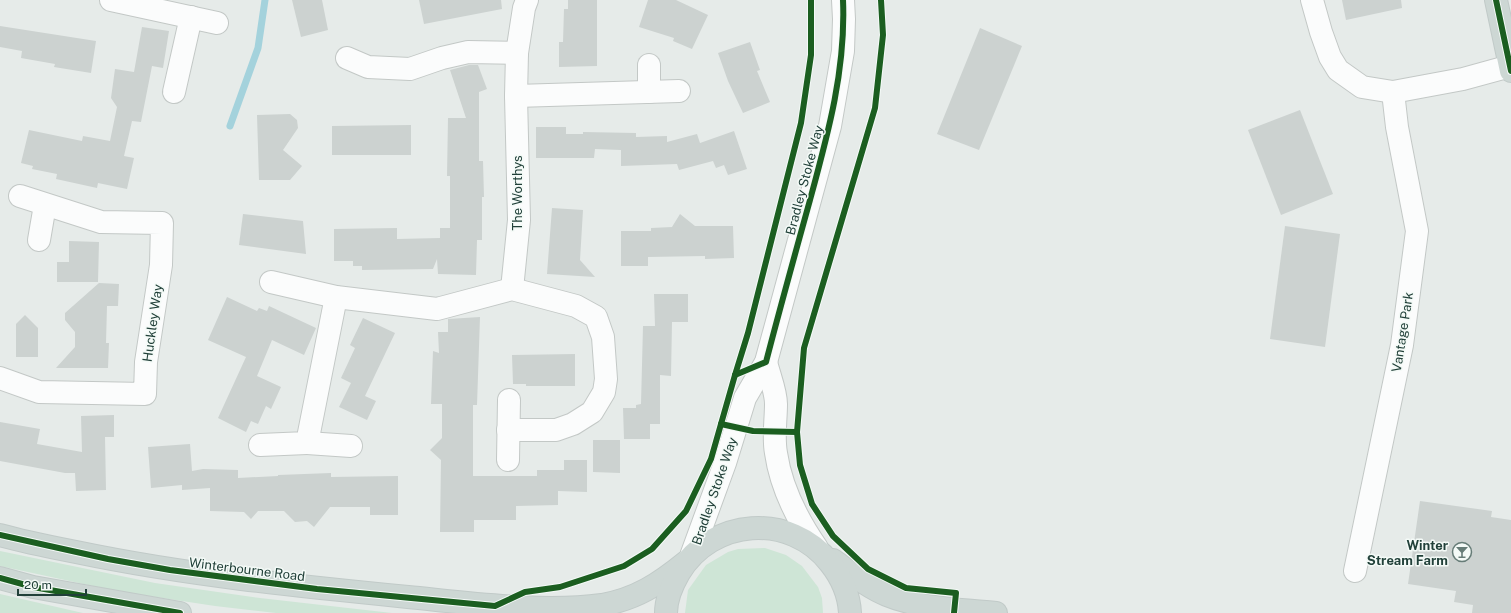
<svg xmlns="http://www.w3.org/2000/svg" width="1511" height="613" font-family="'Public Sans',sans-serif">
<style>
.green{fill:#cee5d6}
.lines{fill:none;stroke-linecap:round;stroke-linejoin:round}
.stream{stroke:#a4d2dc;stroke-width:7}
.building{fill:#ccd2d0}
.minor-casing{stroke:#c3c8c6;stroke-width:24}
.major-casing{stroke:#c1cac8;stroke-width:24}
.minor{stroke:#fbfcfc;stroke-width:22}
.major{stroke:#cdd7d4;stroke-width:22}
.cycleway-casing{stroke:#f4faf7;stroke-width:8}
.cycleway{stroke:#1b5e20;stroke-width:6}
.labels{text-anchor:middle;stroke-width:3;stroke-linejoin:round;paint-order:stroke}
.street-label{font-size:13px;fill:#214039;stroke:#f4faf7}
.poi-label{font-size:13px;font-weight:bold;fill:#214039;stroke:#f4faf7;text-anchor:end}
</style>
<rect width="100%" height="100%" fill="#e6ebe9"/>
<g class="green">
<path d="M 765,548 L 786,555 L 802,566 L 818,587 L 822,598 L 823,613 L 685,613 L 688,590 L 706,565 L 728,552 L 738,549 Z"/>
<path d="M 0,551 L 155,583 L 260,598 L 392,613 L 276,613 L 215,606 L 116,591 L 0,566 Z"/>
<path d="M 0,594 L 83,613 L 0,613 Z"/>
</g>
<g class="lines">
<path class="stream" d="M 230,126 L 258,48 L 265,0"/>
</g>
<g class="building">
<path d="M 292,0 L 322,0 L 328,30 L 301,37 Z"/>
<path d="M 419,0 L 501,0 L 502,9 L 424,24 Z"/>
<path d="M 568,0 L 597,0 L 597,66 L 559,67 L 559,42 L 563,42 L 564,9 L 568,9 Z"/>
<path d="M 648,0 L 676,0 L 708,15 L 692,49 L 673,41 L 674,38 L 639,27 Z"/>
<path d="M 1342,0 L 1401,0 L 1402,8 L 1346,20 Z"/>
<path d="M 0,26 L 96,41 L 91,73 L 54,67 L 55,64 L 21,58 L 22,51 L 0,47 Z"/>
<path d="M 142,27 L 169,31 L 163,68 L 152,66 L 141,122 L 132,121 L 124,156 L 134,158 L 127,189 L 98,183 L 97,188 L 56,179 L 57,174 L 32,169 L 33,166 L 21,163 L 29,130 L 82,141 L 83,136 L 110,141 L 117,107 L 111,98 L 115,69 L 134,72 Z"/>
<path d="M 980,28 L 1022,46 L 979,150 L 937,134 Z"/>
<path d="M 750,42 L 760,70 L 757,71 L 770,102 L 743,113 L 728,81 L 718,53 Z"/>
<path d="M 469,65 L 478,65 L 487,89 L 479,92 L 479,161 L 483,161 L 484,197 L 482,197 L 482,240 L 477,240 L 476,275 L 438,274 L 437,259 L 433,269 L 362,270 L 362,266 L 353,266 L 353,261 L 334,261 L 334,229 L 397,228 L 397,239 L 440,238 L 440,228 L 450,228 L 450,176 L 447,176 L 448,118 L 466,118 L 450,70 Z"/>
<path d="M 1300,110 L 1333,194 L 1281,215 L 1248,130 Z"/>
<path d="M 290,114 L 297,120 L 298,128 L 283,150 L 302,166 L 290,180 L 259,180 L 257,115 Z"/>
<path d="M 411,125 L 411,155 L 332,155 L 332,126 Z"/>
<path d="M 536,127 L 566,127 L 566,134 L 583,134 L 583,132 L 636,133 L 636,137 L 667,136 L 667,142 L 697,134 L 700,143 L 734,131 L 747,169 L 728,175 L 724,165 L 716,168 L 713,161 L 679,170 L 677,164 L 621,166 L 621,150 L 595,149 L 594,158 L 536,158 Z"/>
<path d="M 552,208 L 583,210 L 580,260 L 595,277 L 547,274 Z"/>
<path d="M 243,214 L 303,221 L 306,254 L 239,245 Z"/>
<path d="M 680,214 L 695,226 L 733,226 L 734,258 L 705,259 L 705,256 L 648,257 L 648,266 L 621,266 L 621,231 L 651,231 L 651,228 L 672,227 Z"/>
<path d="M 1285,226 L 1340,234 L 1325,347 L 1270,339 Z"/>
<path d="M 69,241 L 99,242 L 98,282 L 57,282 L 57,262 L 69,262 Z"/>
<path d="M 99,283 L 119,284 L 118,306 L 107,306 L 106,343 L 109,343 L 108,368 L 56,368 L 75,347 L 75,332 L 65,320 L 65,313 Z"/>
<path d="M 654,294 L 688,294 L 688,322 L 672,322 L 671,376 L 660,375 L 660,424 L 650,424 L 650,439 L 624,439 L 623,408 L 636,408 L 636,405 L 641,404 L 643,326 L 655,326 Z"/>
<path d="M 227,297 L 257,311 L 259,308 L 267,311 L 269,306 L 316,328 L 304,355 L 272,340 L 257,376 L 281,387 L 271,409 L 266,406 L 258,424 L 251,421 L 246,432 L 218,418 L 246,357 L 208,340 Z"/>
<path d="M 25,315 L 38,328 L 38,357 L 16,357 L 16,324 Z"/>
<path d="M 480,317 L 477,405 L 473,405 L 473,476 L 537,476 L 537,470 L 564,470 L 564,460 L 587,460 L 587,492 L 558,491 L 558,505 L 516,506 L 516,520 L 474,520 L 474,532 L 440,532 L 441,460 L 430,450 L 442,438 L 442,404 L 431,404 L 433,351 L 439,353 L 438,332 L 448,332 L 448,319 Z"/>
<path d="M 363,318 L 395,333 L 365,396 L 376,401 L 367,420 L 339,407 L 351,383 L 341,378 L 355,348 L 350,345 Z"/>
<path d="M 575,354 L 575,386 L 526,386 L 526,384 L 513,384 L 512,355 Z"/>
<path d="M 114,415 L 114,437 L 105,437 L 106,490 L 76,491 L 75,473 L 65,473 L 0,461 L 0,422 L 40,429 L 37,444 L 82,452 L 81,416 Z"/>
<path d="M 593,440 L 620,440 L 620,473 L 593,472 Z"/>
<path d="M 190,444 L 192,471 L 203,469 L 238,470 L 238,478 L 278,476 L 278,475 L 331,473 L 331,477 L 398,476 L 398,515 L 370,515 L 370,507 L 330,507 L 314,527 L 307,521 L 295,522 L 284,511 L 258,511 L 251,519 L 244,512 L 210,511 L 210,488 L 182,490 L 182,485 L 151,488 L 148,447 Z"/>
<path d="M 1420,501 L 1492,511 L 1491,517 L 1511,520 L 1511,613 L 1472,613 L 1473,605 L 1454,602 L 1456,591 L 1408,584 Z"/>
</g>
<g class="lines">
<defs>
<g id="minor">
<path d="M 111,0 L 217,23"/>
<path d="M 1312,0 L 1321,32 L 1330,57 L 1338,70 L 1362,87 L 1393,92 L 1463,79 L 1510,66"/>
<path d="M 347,58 L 368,67 L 410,69 L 442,58 L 468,52 L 517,53"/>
<path d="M 649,65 L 649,92"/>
<path d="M 174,92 L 191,17"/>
<path d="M 516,96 L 679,91"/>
<path d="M 39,240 L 45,205"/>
<path d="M 271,282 L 336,297 L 437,309 L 512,289 L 576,306 L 596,317 L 603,337 L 606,379 L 604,392 L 592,412 L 573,424 L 556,430 L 508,430"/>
<path d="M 512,289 L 519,220 L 516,96 L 517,53 L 524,8 L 527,0"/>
<path d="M 766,362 C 769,375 776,391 776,404 C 776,420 773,437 776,453 C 781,488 797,519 817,548"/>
<path d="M 0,378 L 39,392 L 145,394 L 146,362 L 161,265 L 162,223 L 101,222 L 20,196"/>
<path d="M 307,443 L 351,446"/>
<path d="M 260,445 L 307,443 L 336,297"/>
<path d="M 508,460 L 509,400"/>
<path d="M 691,556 L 725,463 L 745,398 L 766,362 L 830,126 L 843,51 L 844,19 L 843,0"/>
<path d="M 1355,571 L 1402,345 L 1417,231 L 1397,127 L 1393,92"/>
</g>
<g id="major">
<path d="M 1496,0 L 1511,71"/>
<path d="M 0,535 C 25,542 51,547 76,552 C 186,575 297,586 408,597 C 469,603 542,613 602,605 C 636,599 659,584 686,562"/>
<path d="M 833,560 C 851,573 867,587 887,595 C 921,609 960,609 996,613"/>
<path d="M 0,578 L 33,587 L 180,613"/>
<path d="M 666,613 C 666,599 672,585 679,573 C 712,518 790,512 830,563 C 842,578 849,594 850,613"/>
</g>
</defs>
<use href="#minor" class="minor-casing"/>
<use href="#major" class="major-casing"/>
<use href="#minor" class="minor"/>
<use href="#major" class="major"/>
<defs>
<g id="cycleway">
<path d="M 881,0 L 883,35 L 875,108 L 804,348 L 797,432 L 800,465 L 812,504 L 833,536 L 868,569 L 906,588 L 956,593 L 954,613"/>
<path d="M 1496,0 L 1511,71"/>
<path d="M 735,375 L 766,362 C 780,308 795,254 810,200 C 828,134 846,69 843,0"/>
<path d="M 721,424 L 753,431 L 797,432"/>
<path d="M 0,535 L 108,559 L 170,570 L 317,589 L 495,606 L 525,592 L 560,587 L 624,566 L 652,549 L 686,511 L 711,459 L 735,375 L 748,333 L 801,123 L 811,55 L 811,0"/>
<path d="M 0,578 L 33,587 L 180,613"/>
</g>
</defs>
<use href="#cycleway" class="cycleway-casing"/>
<use href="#cycleway" class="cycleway"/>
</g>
<defs>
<symbol id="bar-ring" viewBox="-11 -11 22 22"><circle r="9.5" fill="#f4faf7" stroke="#667c77" stroke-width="1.5"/><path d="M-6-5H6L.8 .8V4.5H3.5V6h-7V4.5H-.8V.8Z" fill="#667c77"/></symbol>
</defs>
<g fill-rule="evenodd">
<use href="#bar-ring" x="1451" y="541" width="22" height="22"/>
</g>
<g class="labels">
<g class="street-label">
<text transform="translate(804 180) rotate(-75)" y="5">Bradley Stoke Way</text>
<text transform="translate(517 193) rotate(-90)" y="5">The Worthys</text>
<text transform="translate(152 323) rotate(-82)" y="5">Huckley Way</text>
<text transform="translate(1402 332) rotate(-81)" y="5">Vantage Park</text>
<text transform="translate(714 491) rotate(-71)" y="5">Bradley Stoke Way</text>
<text transform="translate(247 569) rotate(7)" y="5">Winterbourne Road</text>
</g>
<g class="poi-label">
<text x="1448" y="550">Winter<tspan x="1448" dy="15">Stream Farm</tspan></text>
</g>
</g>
<path d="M18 589v6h68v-6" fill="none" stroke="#214039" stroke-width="2"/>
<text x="24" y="589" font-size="12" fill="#214039" stroke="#f4faf7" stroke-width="3" paint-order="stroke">20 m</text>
</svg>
